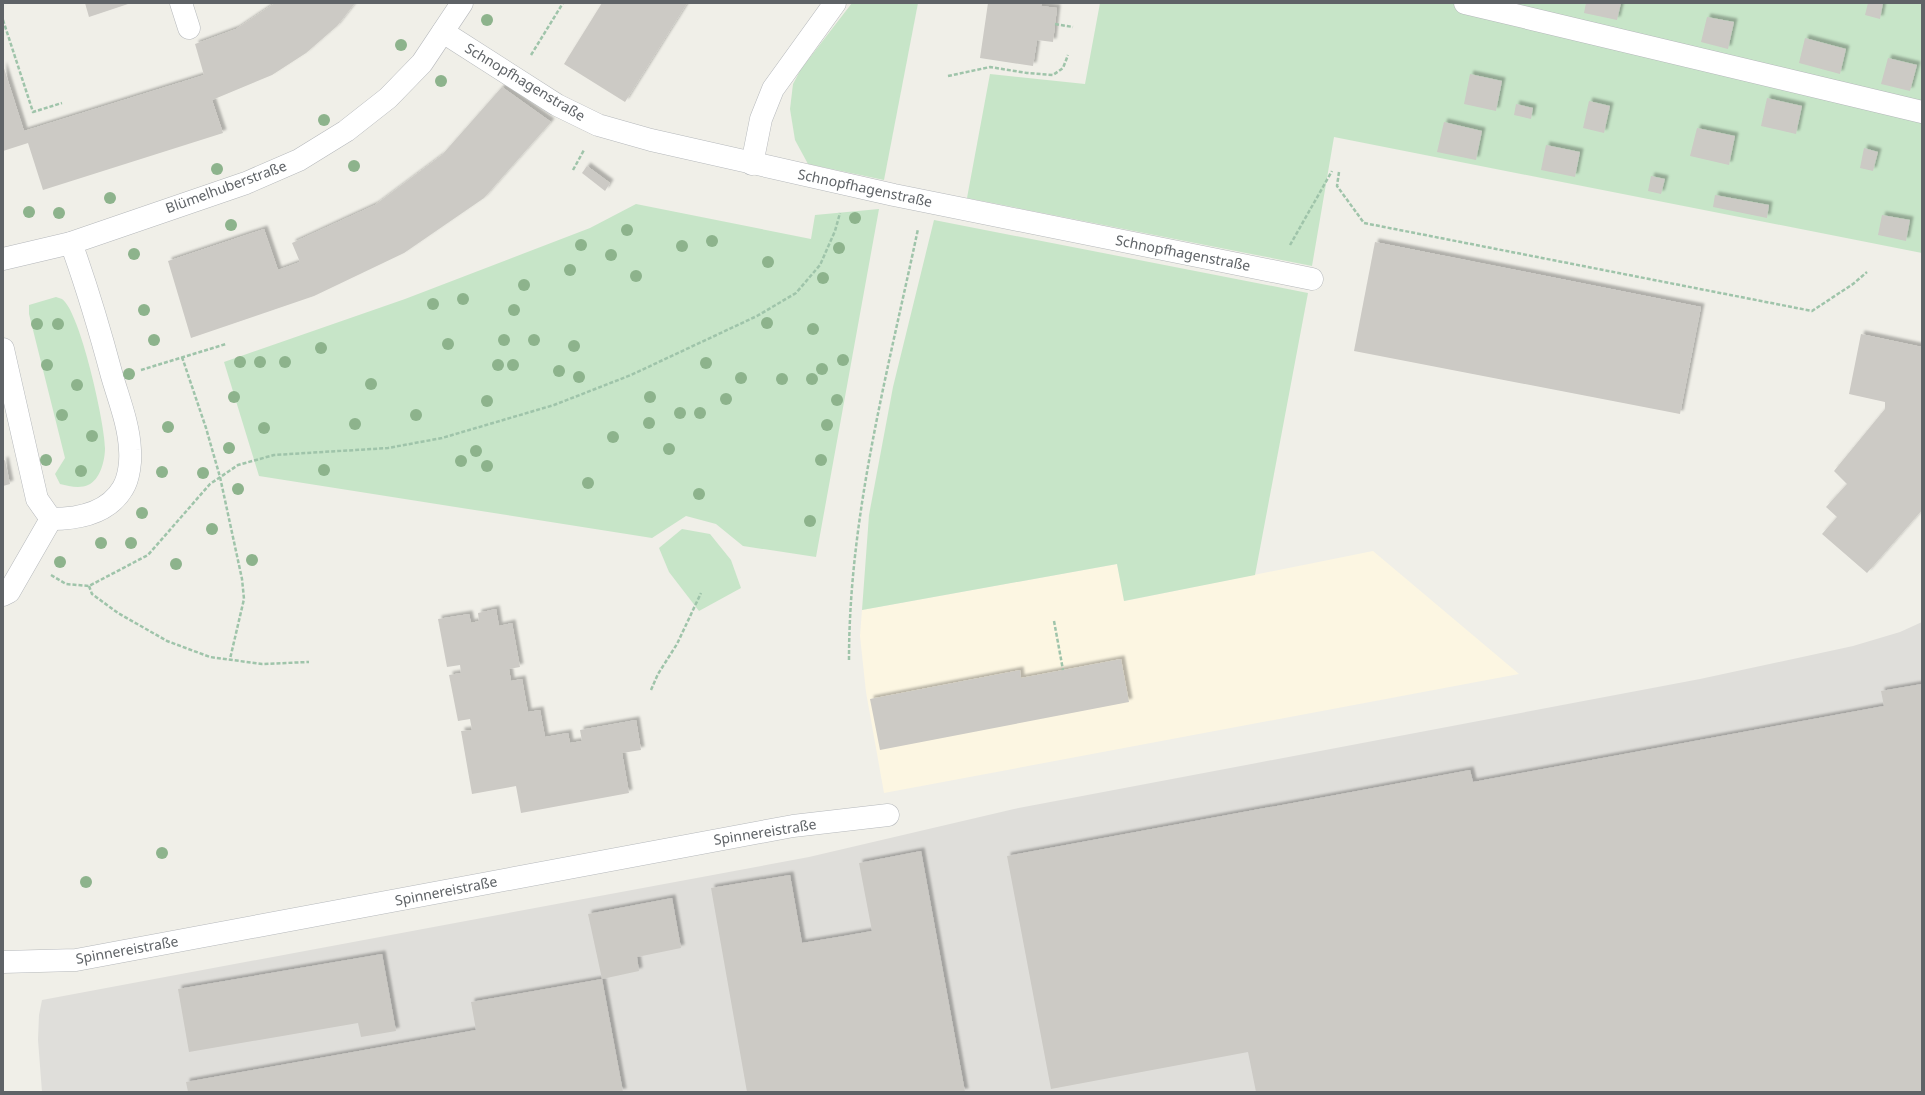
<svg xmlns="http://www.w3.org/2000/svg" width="1925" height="1095" font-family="'Noto Sans',sans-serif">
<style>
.commercial{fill:#fcf6e2}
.industrial{fill:#dfdeda}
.green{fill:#c7e5c8}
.building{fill:#cccac5;filter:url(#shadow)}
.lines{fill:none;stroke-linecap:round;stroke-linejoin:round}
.minor-casing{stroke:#b5b8bb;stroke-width:23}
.path{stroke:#9fc4aa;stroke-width:2.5;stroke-dasharray:4 2;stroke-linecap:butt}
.minor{stroke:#fff;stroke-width:22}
.tree{fill:#8db38c}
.labels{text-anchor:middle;stroke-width:4;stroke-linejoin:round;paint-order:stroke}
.street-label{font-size:14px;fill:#5f6367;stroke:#fff}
</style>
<defs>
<filter id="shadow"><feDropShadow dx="3.5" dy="-3.5" stdDeviation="1" flood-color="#0004"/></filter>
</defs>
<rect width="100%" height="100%" fill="#f0efe8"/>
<path class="commercial" d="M 1373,551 L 1519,674 L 884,793 L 866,692 L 860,636 L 862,610 L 1117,564 L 1125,601 Z"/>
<path class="industrial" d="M 1922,622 L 1922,1092 L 42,1092 L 38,1040 L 39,1015 L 42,1000 L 809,857 L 1014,809 L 1700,679 L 1853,646 L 1900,632 Z"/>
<g class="green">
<path d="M 852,3 L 918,3 L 884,180 L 808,164 L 795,140 L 790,109 L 793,84 L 801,69 Z"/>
<path d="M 1100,3 L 1922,3 L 1922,253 L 1334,137 L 1312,266 L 967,198 L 990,74 L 1085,84 Z"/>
<path d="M 636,204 L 811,239 L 815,215 L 879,209 L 816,557 L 743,546 L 716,524 L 686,516 L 652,538 L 259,476 L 224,362 L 405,299 L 590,228 Z"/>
<path d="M 934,220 L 1308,293 L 1255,575 L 1124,601 L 1117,564 L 862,610 L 869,515 L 893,387 Z"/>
<path d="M 56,297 C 58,298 60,298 62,299 C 80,311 105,424 105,448 C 105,461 100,480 88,485 C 79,489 69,486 60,484 L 55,474 L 65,458 L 29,314 L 29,305 Z"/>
<path d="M 682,529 L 710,534 L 731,560 L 741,588 L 699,611 L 669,572 L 659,548 Z"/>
</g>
<g class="building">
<path d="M 85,3 L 131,3 L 89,17 Z"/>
<path d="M 275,3 L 355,3 L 337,26 L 306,53 L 272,75 L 212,100 L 223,133 L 43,190 L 28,143 L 3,151 L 3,65 L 24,131 L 204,75 L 195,44 L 236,29 Z"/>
<path d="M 602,3 L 687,3 L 625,102 L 564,64 Z"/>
<path d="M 988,3 L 1042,3 L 1041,6 L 1057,8 L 1053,42 L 1037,40 L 1033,66 L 980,58 Z"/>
<path d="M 1586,3 L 1621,3 L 1617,20 L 1584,13 Z"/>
<path d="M 1868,3 L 1883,3 L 1880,19 L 1865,15 Z"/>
<path d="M 1707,17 L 1734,22 L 1728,49 L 1701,42 Z"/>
<path d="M 1805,38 L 1846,49 L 1840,74 L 1799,63 Z"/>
<path d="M 1888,58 L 1917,65 L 1910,91 L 1881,84 Z"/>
<path d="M 1470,74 L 1502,81 L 1496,111 L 1464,104 Z"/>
<path d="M 502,87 L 551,122 L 484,198 L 404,253 L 314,296 L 191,338 L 168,261 L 264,229 L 278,270 L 300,262 L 292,243 L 375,205 L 442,155 Z"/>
<path d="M 1767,98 L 1802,106 L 1796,134 L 1761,126 Z"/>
<path d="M 1589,101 L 1610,106 L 1604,133 L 1583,128 Z"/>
<path d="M 1516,104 L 1533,108 L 1531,119 L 1514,115 Z"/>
<path d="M 1444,122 L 1482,131 L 1476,160 L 1437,152 Z"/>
<path d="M 1697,128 L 1735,136 L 1729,165 L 1690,156 Z"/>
<path d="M 1546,145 L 1580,152 L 1575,177 L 1541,170 Z"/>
<path d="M 1864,148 L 1878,152 L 1873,171 L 1860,168 Z"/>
<path d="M 587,166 L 610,183 L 605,191 L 582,173 Z"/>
<path d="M 1651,176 L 1665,179 L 1661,194 L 1648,191 Z"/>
<path d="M 1715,195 L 1769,205 L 1767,218 L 1713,207 Z"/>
<path d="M 1882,215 L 1910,220 L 1906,241 L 1878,235 Z"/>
<path d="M 1375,242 L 1701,307 L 1680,414 L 1354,351 Z"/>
<path d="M 1861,334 L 1922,347 L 1922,510 L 1867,573 L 1822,534 L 1837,517 L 1826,507 L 1847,484 L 1834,471 L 1885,409 L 1885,402 L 1849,394 Z"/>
<path d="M 5,460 L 10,484 L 3,486 L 3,461 Z"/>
<path d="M 496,609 L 499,626 L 512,623 L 520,667 L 509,669 L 511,681 L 522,679 L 528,712 L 540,710 L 545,737 L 568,733 L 570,743 L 582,741 L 580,730 L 636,720 L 641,750 L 622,753 L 629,793 L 521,813 L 516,786 L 472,794 L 461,731 L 472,730 L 470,719 L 458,721 L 449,675 L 461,673 L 460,665 L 447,667 L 438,619 L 469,614 L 471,623 L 479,621 L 478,613 Z"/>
<path d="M 1121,659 L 1129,702 L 880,750 L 870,699 L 1020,670 L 1021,678 Z"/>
<path d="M 1922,684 L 1922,1092 L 1256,1092 L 1248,1052 L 1051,1089 L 1007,856 L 1470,770 L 1473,782 L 1884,706 L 1881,691 Z"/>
<path d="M 921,851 L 965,1092 L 747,1092 L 711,888 L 790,875 L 802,943 L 844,936 L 872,931 L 859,863 Z"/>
<path d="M 672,898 L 681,948 L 637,957 L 639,971 L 602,979 L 588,914 Z"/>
<path d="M 382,954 L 396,1031 L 361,1037 L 358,1023 L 189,1052 L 178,989 Z"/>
<path d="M 602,979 L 623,1092 L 188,1092 L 186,1082 L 476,1030 L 471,1002 Z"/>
</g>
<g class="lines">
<defs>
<g id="minor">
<path d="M 181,3 L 189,28"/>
<path d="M 1465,3 L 1922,112"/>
<path d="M 443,32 L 557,105 L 598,125 L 651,140 L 894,195 L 1312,279"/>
<path d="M 752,164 L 761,119 L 773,89 L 835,3"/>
<path d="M 3,259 L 71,243 L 246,183 L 299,160 L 346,131 L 388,98 L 422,63 L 462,3"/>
<path d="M 3,349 L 37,499 L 51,519"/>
<path d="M 51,519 C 78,519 108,514 123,488 C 129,478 131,461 130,450 C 129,425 119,400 112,376 C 100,331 87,287 71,243"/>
<path d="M 3,595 L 9,592 L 51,519"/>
<path d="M 3,962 L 76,960 L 793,826 L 888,815"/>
</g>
</defs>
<use href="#minor" class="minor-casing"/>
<g class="path">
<path d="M 3,20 L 33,112 L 62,103"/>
<path d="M 1055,24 L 1073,27"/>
<path d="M 531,55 L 563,3"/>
<path d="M 948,76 L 990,67 L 1027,73 L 1053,75 L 1063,68 L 1068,55"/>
<path d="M 573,170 L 584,150"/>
<path d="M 1339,172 L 1337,186 L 1364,223 L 1812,311 L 1853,284 L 1867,272"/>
<path d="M 1290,245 L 1332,171"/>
<path d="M 182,357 L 206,428 L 220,477 L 242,579 L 244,599 L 230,659"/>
<path d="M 141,370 L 226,344"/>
<path d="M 51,575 L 66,584 L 89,586 L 148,555 L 210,484 L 238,465 L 274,455 L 388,448 L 442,438 L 554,405 L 631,375 L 757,316 L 796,293 L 820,265 L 835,231 L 840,213"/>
<path d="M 89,586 L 92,594 L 118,613 L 167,641 L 210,657 L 262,664 L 309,662"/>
<path d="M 1054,621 L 1063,670"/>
<path d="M 849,660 C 849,514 888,371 918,229"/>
<path d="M 651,690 L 658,674 L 677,644 L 701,593"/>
</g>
<use href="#minor" class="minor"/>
</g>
<g class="tree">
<circle cx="487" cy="20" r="6"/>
<circle cx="401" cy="45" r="6"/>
<circle cx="441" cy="81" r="6"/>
<circle cx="324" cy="120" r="6"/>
<circle cx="354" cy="166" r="6"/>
<circle cx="217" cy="169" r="6"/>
<circle cx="110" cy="198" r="6"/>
<circle cx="29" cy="212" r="6"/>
<circle cx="59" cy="213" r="6"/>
<circle cx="855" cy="218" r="6"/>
<circle cx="231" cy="225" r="6"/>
<circle cx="627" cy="230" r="6"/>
<circle cx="712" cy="241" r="6"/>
<circle cx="581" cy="245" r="6"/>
<circle cx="682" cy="246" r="6"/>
<circle cx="839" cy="248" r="6"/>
<circle cx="134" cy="254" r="6"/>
<circle cx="611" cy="255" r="6"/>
<circle cx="768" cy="262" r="6"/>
<circle cx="570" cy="270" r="6"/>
<circle cx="636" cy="276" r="6"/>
<circle cx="823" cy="278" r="6"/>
<circle cx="524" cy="285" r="6"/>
<circle cx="463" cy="299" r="6"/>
<circle cx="433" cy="304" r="6"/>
<circle cx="144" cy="310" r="6"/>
<circle cx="514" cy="310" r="6"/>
<circle cx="767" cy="323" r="6"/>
<circle cx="37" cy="324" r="6"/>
<circle cx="58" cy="324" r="6"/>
<circle cx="813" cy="329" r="6"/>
<circle cx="154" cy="340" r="6"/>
<circle cx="504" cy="340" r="6"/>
<circle cx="534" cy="340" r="6"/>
<circle cx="448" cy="344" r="6"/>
<circle cx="574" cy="346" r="6"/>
<circle cx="321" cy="348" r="6"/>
<circle cx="843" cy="360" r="6"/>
<circle cx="240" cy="362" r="6"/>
<circle cx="260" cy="362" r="6"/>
<circle cx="285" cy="362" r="6"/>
<circle cx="706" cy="363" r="6"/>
<circle cx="47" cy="365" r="6"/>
<circle cx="498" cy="365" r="6"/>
<circle cx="513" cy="365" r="6"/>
<circle cx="822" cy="369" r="6"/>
<circle cx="559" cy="371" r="6"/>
<circle cx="129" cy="374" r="6"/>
<circle cx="579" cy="377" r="6"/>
<circle cx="741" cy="378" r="6"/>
<circle cx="782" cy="379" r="6"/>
<circle cx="812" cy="379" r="6"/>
<circle cx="371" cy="384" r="6"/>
<circle cx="77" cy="385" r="6"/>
<circle cx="234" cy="397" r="6"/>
<circle cx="650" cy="397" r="6"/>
<circle cx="726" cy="399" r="6"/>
<circle cx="837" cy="400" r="6"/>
<circle cx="487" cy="401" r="6"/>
<circle cx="680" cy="413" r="6"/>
<circle cx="700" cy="413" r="6"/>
<circle cx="62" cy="415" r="6"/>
<circle cx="416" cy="415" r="6"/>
<circle cx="649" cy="423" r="6"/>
<circle cx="355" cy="424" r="6"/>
<circle cx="827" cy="425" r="6"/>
<circle cx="168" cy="427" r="6"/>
<circle cx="264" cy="428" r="6"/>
<circle cx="92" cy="436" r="6"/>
<circle cx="613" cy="437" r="6"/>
<circle cx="229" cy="448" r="6"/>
<circle cx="669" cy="449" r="6"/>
<circle cx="476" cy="451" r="6"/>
<circle cx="46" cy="460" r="6"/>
<circle cx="821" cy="460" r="6"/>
<circle cx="461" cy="461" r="6"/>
<circle cx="487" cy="466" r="6"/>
<circle cx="324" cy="470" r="6"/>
<circle cx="81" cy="471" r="6"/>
<circle cx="162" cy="472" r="6"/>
<circle cx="203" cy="473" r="6"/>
<circle cx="588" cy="483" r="6"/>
<circle cx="238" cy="489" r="6"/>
<circle cx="699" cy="494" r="6"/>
<circle cx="142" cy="513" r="6"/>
<circle cx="810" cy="521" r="6"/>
<circle cx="212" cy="529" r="6"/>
<circle cx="101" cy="543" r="6"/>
<circle cx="131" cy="543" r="6"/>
<circle cx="252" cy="560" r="6"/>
<circle cx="60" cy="562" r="6"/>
<circle cx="176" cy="564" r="6"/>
<circle cx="162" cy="853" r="6"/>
<circle cx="86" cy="882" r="6"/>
</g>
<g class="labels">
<g class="street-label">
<text transform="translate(525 82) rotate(31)" y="5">Schnopfhagenstraße</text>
<text transform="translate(226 187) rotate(-20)" y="5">Blümelhuberstraße</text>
<text transform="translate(865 188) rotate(12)" y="5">Schnopfhagenstraße</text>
<text transform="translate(1183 253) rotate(11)" y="5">Schnopfhagenstraße</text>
<text transform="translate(765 832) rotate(-9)" y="5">Spinnereistraße</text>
<text transform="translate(446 891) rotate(-11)" y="5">Spinnereistraße</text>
<text transform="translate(127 950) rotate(-10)" y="5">Spinnereistraße</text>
</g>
</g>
<rect width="1925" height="1095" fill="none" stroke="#5f6367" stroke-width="8"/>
</svg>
